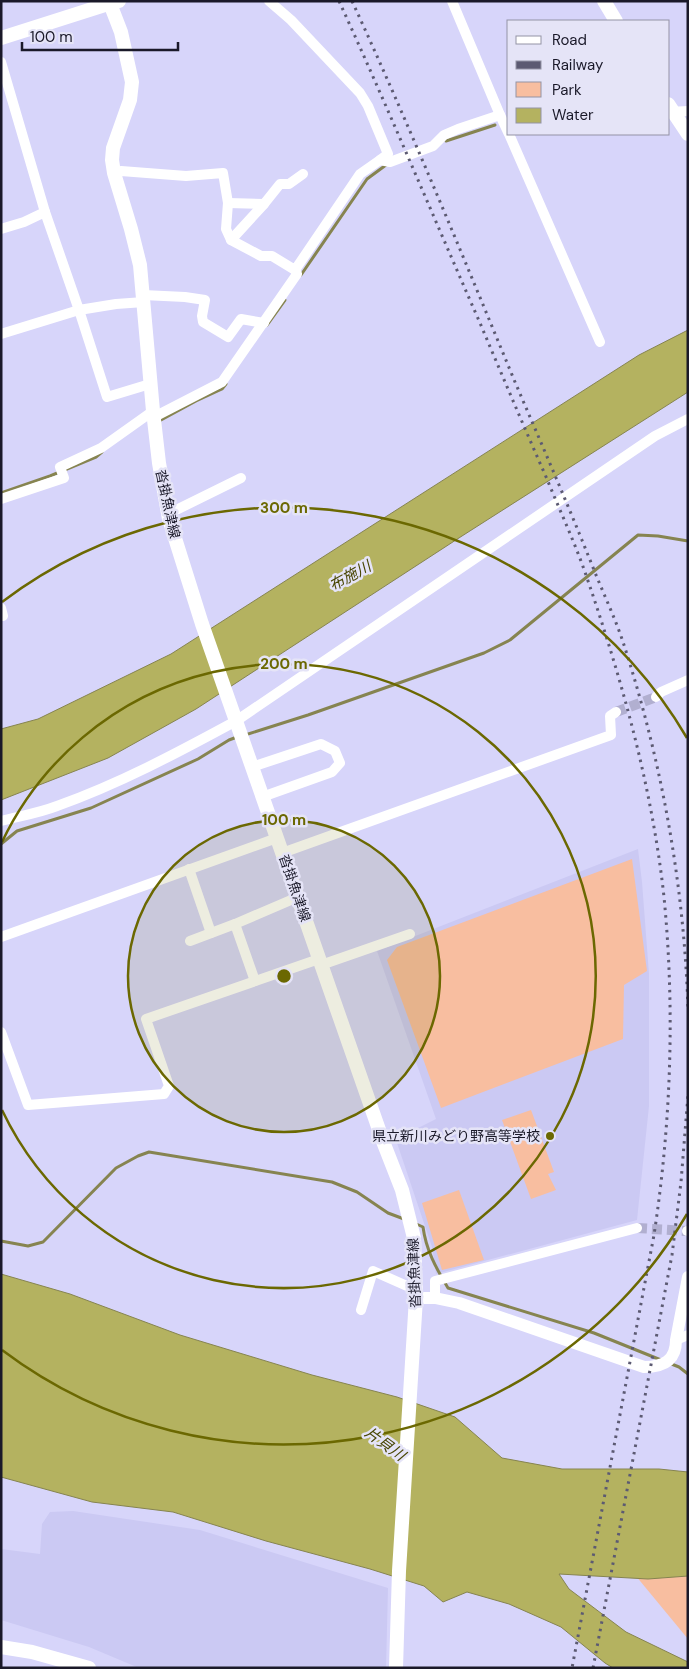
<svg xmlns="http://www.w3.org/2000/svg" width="689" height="1669" font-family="'DM Sans','Noto Sans JP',sans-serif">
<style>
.built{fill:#cbc9f3}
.green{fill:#f8bea0}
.water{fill:#b4b260;stroke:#868450}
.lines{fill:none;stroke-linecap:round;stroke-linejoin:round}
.stream{stroke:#868450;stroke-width:3}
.minor-tunnel{stroke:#b1afd0;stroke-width:10;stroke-dasharray:10 5;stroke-linecap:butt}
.minor{stroke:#fff;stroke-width:10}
.tertiary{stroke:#fff;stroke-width:12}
.secondary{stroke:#fff;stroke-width:14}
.rail{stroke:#5c5a72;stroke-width:3;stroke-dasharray:2.5 5;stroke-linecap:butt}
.ring{fill:none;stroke:#6b6801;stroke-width:2.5}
.poi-dot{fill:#6b6801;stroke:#e5e4f7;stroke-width:2}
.labels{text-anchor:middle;stroke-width:5;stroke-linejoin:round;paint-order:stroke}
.street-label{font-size:14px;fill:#1a1929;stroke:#e5e4f7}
.poi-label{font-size:14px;fill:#1a1929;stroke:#e5e4f7;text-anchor:end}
.water-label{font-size:15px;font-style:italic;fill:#484603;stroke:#e5e4f7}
.centre{fill:#6b6801;stroke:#e5e4f7;stroke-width:2.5}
.ring-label{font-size:15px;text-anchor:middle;font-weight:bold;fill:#6b6801;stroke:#e5e4f7;stroke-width:5;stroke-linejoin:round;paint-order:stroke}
</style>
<rect width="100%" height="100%" fill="#d7d5fa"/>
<g class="built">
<path d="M 638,849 L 642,882 L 649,974 L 649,1106 L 637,1220 L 436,1274 L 432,1247 L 395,1137 L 420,1127 L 436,1119 L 377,951 Z"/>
<path d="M 73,1511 L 200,1530 L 388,1588 L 386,1668 L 139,1668 L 89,1647 L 1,1620 L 1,1549 L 40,1554 L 42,1524 L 50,1512 Z"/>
</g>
<g class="green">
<path d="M 632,859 L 647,971 L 624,985 L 623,1039 L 441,1108 L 387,960 L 397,947 Z"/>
<path d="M 531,1110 L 554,1172 L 548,1174 L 556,1190 L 531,1199 L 502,1120 Z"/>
<path d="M 459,1190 L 484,1260 L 442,1270 L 422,1203 Z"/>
<path d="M 688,1504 L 688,1639 L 631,1570 Z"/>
</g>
<g class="water">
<path d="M 688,330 L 688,392 L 462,536 L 196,709 L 108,758 L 1,800 L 1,729 L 38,719 L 171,654 L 639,355 Z"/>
<path d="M 1,1274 L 70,1294 L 180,1335 L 312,1375 L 397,1397 L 455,1417 L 502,1458 L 562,1469 L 659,1469 L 688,1472 L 688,1576 L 648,1579 L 559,1574 L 569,1589 L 626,1632 L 688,1662 L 688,1668 L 613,1668 L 605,1663 L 561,1627 L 509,1604 L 467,1592 L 443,1602 L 424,1586 L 370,1569 L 266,1541 L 173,1512 L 92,1502 L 1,1477 Z"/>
</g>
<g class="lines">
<g class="stream">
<path d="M 446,141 L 495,125"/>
<path d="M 301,275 L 367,179 L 386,165"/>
<path d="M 267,325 L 285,300"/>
<path d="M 161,420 L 196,401 L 222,389 L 226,384"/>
<path d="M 1,493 L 50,476 L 96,457 L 102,452"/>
<path d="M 245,735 L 308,715 L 484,653 L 510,640 L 638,535 L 658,536 L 688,541"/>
<path d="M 1,844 L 17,831 L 91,808 L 198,759 L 229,740 L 237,737"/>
<path d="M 414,1223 L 423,1227 C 426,1250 436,1268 448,1288 L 594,1333 L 661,1360"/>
<path d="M 1,1241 L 28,1246 L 43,1242 L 116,1168 L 138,1156 L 149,1152 L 332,1182 L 357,1192 L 388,1213 L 404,1219"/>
<path d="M 669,1363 L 679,1367 L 688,1374"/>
</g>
<g class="minor-tunnel">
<path d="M 616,712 L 656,697"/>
<path d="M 637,1228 L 687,1231"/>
</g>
<g class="minor">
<path d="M 269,1 L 291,20 L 360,93 L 368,106 L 388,154 L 380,160"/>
<path d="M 1,62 L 45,212 L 79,310 L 116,304 L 144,302"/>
<path d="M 669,112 L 688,111"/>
<path d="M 500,115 L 508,132"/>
<path d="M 509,134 L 600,342"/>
<path d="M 114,173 L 121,171 L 186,176 L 223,173 L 228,203 L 226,229 L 231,240 L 261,256 L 272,256 L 295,270 L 360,174 L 380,160 L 390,162 L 433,146 L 444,135 L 458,129 L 500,115 L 452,1"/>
<path d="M 228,203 L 264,204 L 280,184 L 289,184 L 303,174"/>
<path d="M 1,229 L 24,222 L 45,212"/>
<path d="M 231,240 L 264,204"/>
<path d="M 143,295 L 185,297 L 205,300 L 202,316 L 203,322 L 228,337 L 241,319 L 264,323"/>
<path d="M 1,334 L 79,310 L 107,397 L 150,384"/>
<path d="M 154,417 L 222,382 L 297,274 L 295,270"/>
<path d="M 1,499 L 64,478 L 60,467 L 101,448 L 153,411"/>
<path d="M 168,514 L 241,478"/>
<path d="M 1,608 L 3,616 L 1,616"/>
<path d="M 656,697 L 661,692 L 688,680"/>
<path d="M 252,767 L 321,744 L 335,751 L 340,763 L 332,772 L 262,797"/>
<path d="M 1,821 C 20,816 39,813 57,806 C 119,784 177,753 236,721 L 655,436 L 688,419"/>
<path d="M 282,853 L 611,735 L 610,716 L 616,712"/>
<path d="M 189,869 L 211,933"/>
<path d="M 235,924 L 298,897"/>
<path d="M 1,937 L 277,838"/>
<path d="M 190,941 L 235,924 L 255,981"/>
<path d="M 321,965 L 410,934"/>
<path d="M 1,1032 L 28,1105 L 164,1094 L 169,1086 L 146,1019 L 319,959"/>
<path d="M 687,1231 L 688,1231"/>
<path d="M 435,1298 L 435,1281 L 637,1228"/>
<path d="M 361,1310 L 373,1271 L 416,1290"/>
<path d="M 676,1340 L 688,1335"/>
</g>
<path class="tertiary" d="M 416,1298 L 435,1298 L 459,1303 L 644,1367 C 663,1367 676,1361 676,1340 L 688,1277"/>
<g class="secondary">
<path d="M 109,1 L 121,32 L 132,82 L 130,100 L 113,148 L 112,160 L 114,173 L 131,229 L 140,265 L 153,411 L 159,463 L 169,519 L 202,624 L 236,721 L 384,1144 L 402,1190 L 414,1238 L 416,1298 L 399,1571 L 396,1668"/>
<path d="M 604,1 L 616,21"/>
<path d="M 1,38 L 111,3 L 119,1"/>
<path d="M 668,104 L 688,134"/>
<path d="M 1,1647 L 32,1652 L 89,1668"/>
</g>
<g class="rail">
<path d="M 339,1 C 388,108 433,216 480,323 C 502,375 524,427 547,479 C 560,511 575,543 586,575 C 622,680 652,787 664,897 C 675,1010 671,1123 654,1235 L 572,1668"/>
<path d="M 352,1 C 410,127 462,254 515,382 C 542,445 569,507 594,570 C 604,595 616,620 624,645 C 662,763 684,885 688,1009"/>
<path d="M 593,1668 L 672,1255 L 681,1182 L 688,1095"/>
</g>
</g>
<circle cx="284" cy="976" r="156" fill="#6b6801" fill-opacity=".12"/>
<g class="ring">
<circle cx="284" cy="976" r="156"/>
<path d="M2 842A312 312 0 1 1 2 1110"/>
<path d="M687 1214A468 468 0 0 1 2 1350M2 602A468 468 0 0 1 687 738"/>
</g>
<circle class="poi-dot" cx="550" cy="1136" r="5"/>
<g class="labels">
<g class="street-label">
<text transform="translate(168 504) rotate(78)" y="5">沓掛魚津線</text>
<text transform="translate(295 888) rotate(71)" y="5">沓掛魚津線</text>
<text transform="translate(414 1273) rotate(-92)" y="5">沓掛魚津線</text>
</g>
<g class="poi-label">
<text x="540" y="1141">県立新川みどり野高等学校</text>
</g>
<g class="water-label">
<text transform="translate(350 576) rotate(-29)" y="5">布施川</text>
<text transform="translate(385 1444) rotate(36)" y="5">片貝川</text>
</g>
</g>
<circle cx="284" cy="976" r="8" class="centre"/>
<g class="ring-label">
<text x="284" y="513">300 m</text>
<text x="284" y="669">200 m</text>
<text x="284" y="825">100 m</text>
</g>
<rect width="689" height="1669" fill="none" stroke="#1a1929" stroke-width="5"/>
<rect x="507" y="20" width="162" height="115" fill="#e5e4f7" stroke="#9493a5"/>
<rect x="516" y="36" width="25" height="8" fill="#ffffff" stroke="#9493a5"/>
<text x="552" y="45" font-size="15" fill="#1a1929">Road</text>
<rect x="516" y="61" width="25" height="8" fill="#5c5a72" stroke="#9493a5"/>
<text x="552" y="70" font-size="15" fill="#1a1929">Railway</text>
<rect x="516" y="82" width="25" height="15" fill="#f8bea0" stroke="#9493a5"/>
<text x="552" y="95" font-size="15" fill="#1a1929">Park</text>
<rect x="516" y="108" width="25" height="15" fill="#b4b260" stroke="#9493a5"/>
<text x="552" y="120" font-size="15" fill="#1a1929">Water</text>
<path d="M22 42v8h156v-8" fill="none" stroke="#1a1929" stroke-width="2.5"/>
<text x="30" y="42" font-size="15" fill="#1a1929" stroke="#e5e4f7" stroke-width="4" paint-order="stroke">100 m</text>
</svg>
